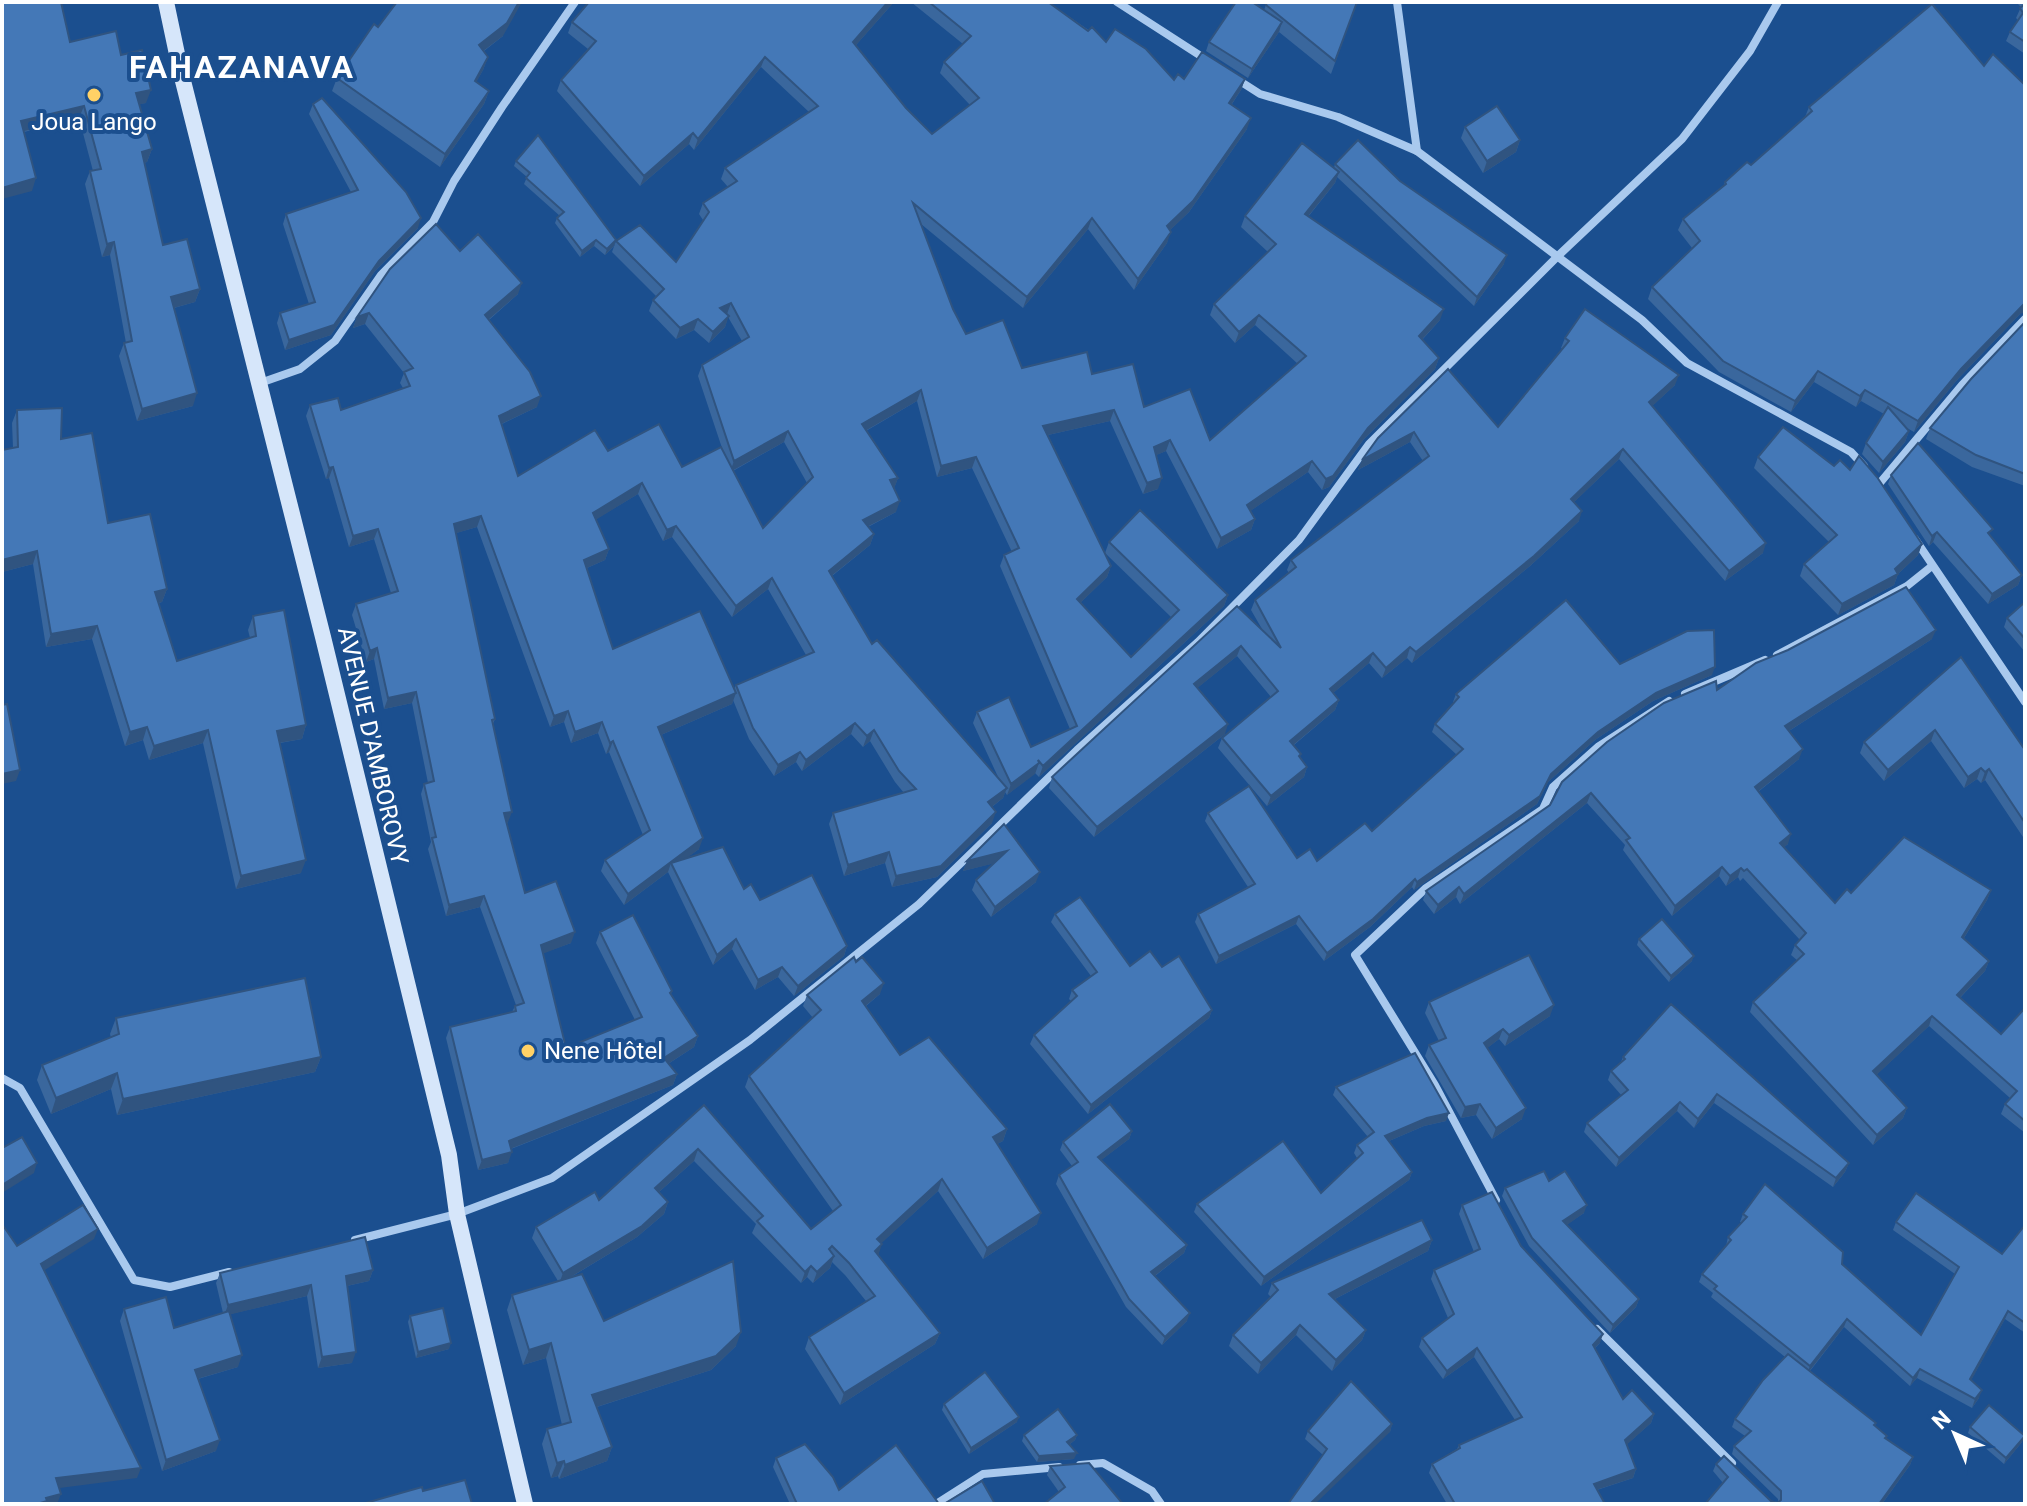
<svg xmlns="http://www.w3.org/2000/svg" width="2027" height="1506" font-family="Roboto,sans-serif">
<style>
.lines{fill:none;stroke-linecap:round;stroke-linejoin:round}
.street{stroke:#a9c9ee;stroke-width:8}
.secondary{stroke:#d6e6fa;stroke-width:16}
.wall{fill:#3a679d;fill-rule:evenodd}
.shaded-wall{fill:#305480}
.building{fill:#4478b7;stroke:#305480;stroke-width:2}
.poi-dot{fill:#ffd166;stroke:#1b4f8f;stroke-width:3}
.labels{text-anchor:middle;stroke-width:8;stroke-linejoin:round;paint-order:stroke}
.poi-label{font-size:24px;fill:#fff;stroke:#1b4f8f}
.street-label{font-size:24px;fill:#fff;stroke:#1b4f8f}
.district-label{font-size:32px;font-weight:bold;letter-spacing:2px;fill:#fff;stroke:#1b4f8f}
</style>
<rect width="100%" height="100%" fill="#1b4f8f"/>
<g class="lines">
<g class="street">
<path d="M 1117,2 L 1207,60"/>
<path d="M 1397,2 L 1417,151"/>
<path d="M 1235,78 L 1260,94 L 1338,117 L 1417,151 L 1642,320 L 1687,363 L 1851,452 L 1864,466"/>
<path d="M 260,383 L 300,369 L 335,341 L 381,275 L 433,222 L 454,181 L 502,107 L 575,2"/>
<path d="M 1879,484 L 1962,385 L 2025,319"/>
<path d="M 1915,539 L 2025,702"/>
<path d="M 1777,655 L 1907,586 L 1932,566"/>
<path d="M 1685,694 L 1765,660"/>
<path d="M 2,1078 L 20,1088 L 134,1280 L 170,1287 L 229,1272"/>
<path d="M 1496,1200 L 1435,1085 L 1355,955 L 1426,888 L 1543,809 L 1553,787 L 1599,746 L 1669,701"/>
<path d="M 355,1240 L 457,1214 L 552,1178 L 750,1040 L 919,904 L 1077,750 L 1198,642 L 1299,540 L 1369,444 L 1559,255 L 1682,139 L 1750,51 L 1778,2"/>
<path d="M 1597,1329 L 1732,1463"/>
<path d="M 1080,1465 L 1103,1463 L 1152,1491 L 1161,1504"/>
<path d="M 936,1504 L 983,1474 L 1059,1467"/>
</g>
<path class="secondary" d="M 166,2 L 181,73 L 323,637 L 449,1155 L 457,1214 L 525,1504"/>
</g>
<g class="wall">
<path d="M 2,2 L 70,42 L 121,55 L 146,103 L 139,104 L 152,149 L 147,162 L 144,163 L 163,245 L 200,289 L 195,302 L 174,308 L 193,406 L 137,421 L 119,356 L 124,343 L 126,343 L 110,255 L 102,257 L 85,184 L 90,171 L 93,171 L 79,118 L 24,132 L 32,191 Z"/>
<path d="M 589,2 L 894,2 L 856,45 L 906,108 L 932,134 L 970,105 L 940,73 L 944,62 L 963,44 L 911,2 L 1048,2 L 1106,42 L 1174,80 L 1245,79 L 1241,90 L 1232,104 L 1247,129 L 1189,212 L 1170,230 L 1167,243 L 1134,290 L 1088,229 L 1023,308 L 921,224 L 953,309 L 966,334 L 1022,368 L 1092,374 L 1144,407 L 1210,440 L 1298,364 L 1255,325 L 1235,343 L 1210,315 L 1214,304 L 1268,252 L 1241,227 L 1245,216 L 1334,168 L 1335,164 L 1400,181 L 1504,264 L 1474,306 L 1337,177 L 1335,183 L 1308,217 L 1440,320 L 1422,340 L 1439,358 L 1435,369 L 1364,439 L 1329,487 L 1322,490 L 1308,472 L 1250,511 L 1255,519 L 1251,530 L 1217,549 L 1166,451 L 1156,455 L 1158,489 L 1143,494 L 1110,421 L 1048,435 L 1111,566 L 1107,577 L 1080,603 L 1131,657 L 1171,617 L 1105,553 L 1109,542 L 1228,595 L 1224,606 L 1039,777 L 1035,773 L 1007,795 L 1005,792 L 1003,798 L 992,807 L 992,823 L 937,877 L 892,887 L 885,863 L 844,876 L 829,824 L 833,813 L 904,793 L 895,782 L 870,741 L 863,747 L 851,734 L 802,771 L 796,762 L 774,776 L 749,739 L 733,700 L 732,704 L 661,735 L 699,849 L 686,858 L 744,889 L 760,900 L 847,946 L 844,956 L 794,996 L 778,977 L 755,990 L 732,949 L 713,965 L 668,872 L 624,905 L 601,871 L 605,860 L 643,835 L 609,752 L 606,754 L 598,733 L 571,743 L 564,722 L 550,727 L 477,527 L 456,533 L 495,719 L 493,724 L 508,822 L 507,823 L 525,893 L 571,943 L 543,953 L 566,1048 L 635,1020 L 596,943 L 600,932 L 672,991 L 671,994 L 698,1036 L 694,1047 L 668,1064 L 677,1074 L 673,1085 L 511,1149 L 508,1163 L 478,1170 L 446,1038 L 450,1027 L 512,1012 L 515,1006 L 516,1005 L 480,907 L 446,916 L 428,849 L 431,842 L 421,794 L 424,784 L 428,783 L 412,703 L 384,709 L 374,659 L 366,662 L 352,615 L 356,604 L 391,593 L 374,539 L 349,547 L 329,478 L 326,479 L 306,416 L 310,405 L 341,410 L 403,388 L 400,383 L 404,373 L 365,324 L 353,328 L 357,317 L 460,251 L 518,294 L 489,320 L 537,407 L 502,424 L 518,476 L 608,451 L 682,467 L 723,451 L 698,376 L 702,365 L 742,341 L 728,317 L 725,327 L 709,343 L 694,330 L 676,339 L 649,311 L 653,300 L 656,296 L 612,252 L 616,241 L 676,262 L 703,220 L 699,214 L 703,203 L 728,187 L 721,179 L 725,168 L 809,112 L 761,67 L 694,150 L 689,144 L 640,186 L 557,91 L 561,80 L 588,49 L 568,33 L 572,22 ZM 917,401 L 937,477 L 972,468 L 1012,552 L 1004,555 L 1000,566 L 1070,729 L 1031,747 L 977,712 L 973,723 L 999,779 L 872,644 L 832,576 L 870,545 L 874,534 L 868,527 L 896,512 L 894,488 L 898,478 L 866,431 ZM 784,442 L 807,483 L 763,528 L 733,471 ZM 638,494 L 663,541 L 672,537 L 732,617 L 768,589 L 806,655 L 736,685 L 734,689 L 613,649 L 587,568 L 605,560 L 609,549 L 596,519 Z"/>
<path d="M 1267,2 L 1357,2 L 1331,74 L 1279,32 L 1248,78 L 1206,51 L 1209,42 L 1264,10 Z"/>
<path d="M 2016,2 L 2025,2 L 2025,54 L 2006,41 L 2010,32 L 2018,20 L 2016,18 L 2021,7 Z"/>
<path d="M 378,27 L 503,36 L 484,51 L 488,57 L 483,70 L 476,82 L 489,91 L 484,104 L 440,167 L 332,91 L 337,78 Z"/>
<path d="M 313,104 L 418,228 L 375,271 L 331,335 L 285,350 L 277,323 L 280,313 L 309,304 L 283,224 L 286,214 L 351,192 L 309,114 Z"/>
<path d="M 1809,107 L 2020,314 L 1957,380 L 1914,432 L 1905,427 L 1909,431 L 1905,442 L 1879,473 L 1862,454 L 1866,443 L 1884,414 L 1861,401 L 1856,407 L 1814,382 L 1791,412 L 1719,372 L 1648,299 L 1652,287 L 1692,248 L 1678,230 L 1683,219 L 1723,187 L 1725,182 L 1751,165 L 1805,117 Z"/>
<path d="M 1465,127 L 1520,140 L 1516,152 L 1483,173 L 1461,138 Z"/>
<path d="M 516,161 L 616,240 L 614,246 L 605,255 L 594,246 L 580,257 L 555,223 L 557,218 L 560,216 L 524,184 L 527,177 L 514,166 Z"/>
<path d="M 2025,322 L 2025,486 L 1972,467 L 1926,439 L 1930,428 Z"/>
<path d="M 1565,338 L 1675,385 L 1652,406 L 1763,553 L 1725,581 L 1619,459 L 1574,502 L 1579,521 L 1530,566 L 1412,663 L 1407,658 L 1382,678 L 1369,663 L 1333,693 L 1339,700 L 1335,710 L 1294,745 L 1300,758 L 1307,767 L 1304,777 L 1267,806 L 1218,748 L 1222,738 L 1271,697 L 1237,656 L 1197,688 L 1225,734 L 1094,837 L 1049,788 L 1052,777 L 1262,629 L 1251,610 L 1255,600 L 1289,573 L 1287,570 L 1291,560 L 1423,461 L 1410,442 L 1358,470 L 1362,460 L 1448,369 L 1498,427 L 1563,349 L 1561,348 Z"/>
<path d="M 17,410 L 61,439 L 108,523 L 167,589 L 162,602 L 159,603 L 177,661 L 250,638 L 248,630 L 253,616 L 306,725 L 302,739 L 280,743 L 301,873 L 236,889 L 203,743 L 149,760 L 143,740 L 125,746 L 92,639 L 46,647 L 33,564 L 2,572 L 2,450 L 13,448 L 12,423 Z"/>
<path d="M 1758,457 L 1922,544 L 1918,555 L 1898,574 L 1894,585 L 1838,615 L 1800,576 L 1804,564 L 1829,542 L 1754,468 Z"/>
<path d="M 1891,475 L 1990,536 L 2022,575 L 2018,585 L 1988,604 L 1933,542 L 1929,546 L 1888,484 Z"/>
<path d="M 2025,602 L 2025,652 L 2004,627 L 2007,618 Z"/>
<path d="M 1932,639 L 1789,731 L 1799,759 L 1758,792 L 1788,844 L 1784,847 L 1835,903 L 1851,893 L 1991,890 L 1987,900 L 1964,938 L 1989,961 L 1985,971 L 1960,998 L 2001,1034 L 2025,1008 L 2025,1133 L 2001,1114 L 2005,1104 L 2010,1098 L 1929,1026 L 1876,1075 L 1907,1108 L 1903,1118 L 1873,1145 L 1750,1012 L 1753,1002 L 1798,961 L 1791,955 L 1795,945 L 1800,940 L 1743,878 L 1740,881 L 1738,877 L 1726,886 L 1719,876 L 1672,916 L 1623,850 L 1625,845 L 1587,803 L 1460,904 L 1456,897 L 1434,914 L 1423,900 L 1426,891 L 1717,690 Z"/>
<path d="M 1961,657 L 2025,750 L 2025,840 L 1985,780 L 1981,783 L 1977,779 L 1964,788 L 1931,741 L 1884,781 L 1860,753 L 1864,742 Z"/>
<path d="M 1620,664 L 1712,675 L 1653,701 L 1595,740 L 1548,782 L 1537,804 L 1414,890 L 1412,887 L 1370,927 L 1324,961 L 1296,924 L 1216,964 L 1195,922 L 1198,914 L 1248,887 L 1205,821 L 1208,813 L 1297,858 L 1317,861 L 1372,831 L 1457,755 L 1432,732 L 1435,724 L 1454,703 L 1453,702 L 1456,694 Z"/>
<path d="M 1004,824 L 1036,882 L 991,917 L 972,890 L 976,880 L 994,863 L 963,871 L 967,861 Z"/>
<path d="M 1055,914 L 1130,966 L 1162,967 L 1212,1010 L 1209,1018 L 1088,1114 L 1030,1044 L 1034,1035 L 1071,1001 L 1069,999 L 1072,990 L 1091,976 L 1051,922 Z"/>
<path d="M 1639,939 L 1692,961 L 1669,982 L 1637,945 Z"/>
<path d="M 856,962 L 880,994 L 866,1006 L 900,1055 L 1007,1129 L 1003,1141 L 997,1144 L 1037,1224 L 983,1259 L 938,1191 L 881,1243 L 878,1256 L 940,1333 L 935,1344 L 840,1405 L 805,1349 L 809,1337 L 866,1301 L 845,1275 L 832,1262 L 830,1268 L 813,1283 L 807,1277 L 801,1283 L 752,1233 L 756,1224 L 694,1161 L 659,1192 L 668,1202 L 664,1214 L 637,1237 L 571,1277 L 604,1321 L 736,1346 L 711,1370 L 597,1407 L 612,1447 L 607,1461 L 559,1479 L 558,1476 L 551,1478 L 542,1444 L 547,1429 L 562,1425 L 546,1358 L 523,1365 L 507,1310 L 512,1295 L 558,1281 L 532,1238 L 536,1227 L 599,1200 L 704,1105 L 811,1229 L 833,1211 L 745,1087 L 749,1076 L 813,1018 L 803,1006 L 807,995 Z"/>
<path d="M 1429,1002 L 1550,1016 L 1505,1046 L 1499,1039 L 1487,1048 L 1522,1119 L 1492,1139 L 1476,1115 L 1461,1118 L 1425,1056 L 1429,1045 L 1439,1041 L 1425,1013 Z"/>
<path d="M 1671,1004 L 1849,1163 L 1845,1172 L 1833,1187 L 1714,1103 L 1694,1128 L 1677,1111 L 1616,1167 L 1584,1132 L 1587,1123 L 1622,1096 L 1608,1080 L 1611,1071 L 1621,1062 L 1623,1057 Z"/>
<path d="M 116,1018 L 321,1057 L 315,1072 L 117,1115 L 111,1089 L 51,1114 L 37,1080 L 42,1065 L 111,1038 L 110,1034 Z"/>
<path d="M 1336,1087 L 1446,1121 L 1424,1126 L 1389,1141 L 1412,1172 L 1409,1180 L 1261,1286 L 1194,1212 L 1197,1204 L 1321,1193 L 1357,1158 L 1354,1153 L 1357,1145 L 1368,1137 L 1333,1095 Z"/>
<path d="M 1132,1131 L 1129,1139 L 1101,1160 L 1187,1245 L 1184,1253 L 1155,1276 L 1187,1321 L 1162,1345 L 1126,1307 L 1056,1184 L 1059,1175 L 1072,1166 L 1060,1150 L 1063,1142 Z"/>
<path d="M 1549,1181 L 1584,1213 L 1566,1225 L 1639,1299 L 1636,1307 L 1610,1333 L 1529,1246 L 1502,1196 L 1505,1188 Z"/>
<path d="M 1462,1205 L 1521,1246 L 1600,1343 L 1595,1348 L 1623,1399 L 1654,1414 L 1651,1423 L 1627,1444 L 1636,1469 L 1633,1478 L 1597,1490 L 1605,1504 L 1447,1504 L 1429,1473 L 1432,1464 L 1457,1449 L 1459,1445 L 1515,1420 L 1474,1357 L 1443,1379 L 1419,1347 L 1422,1338 L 1448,1318 L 1431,1279 L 1434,1270 L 1474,1252 L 1459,1214 Z"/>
<path d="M 1743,1214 L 1842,1264 L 1921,1335 L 1955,1274 L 1893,1230 L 1896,1222 L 2002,1254 L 2025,1225 L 2025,1333 L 2005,1319 L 1971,1380 L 1979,1398 L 1972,1408 L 1917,1378 L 1910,1386 L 1844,1327 L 1810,1371 L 1876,1423 L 1875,1426 L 1886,1438 L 1913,1457 L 1910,1465 L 1882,1504 L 1705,1504 L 1723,1483 L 1713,1471 L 1716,1464 L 1771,1501 L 1778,1502 L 1778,1499 L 1732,1454 L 1734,1446 L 1745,1436 L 1732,1427 L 1735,1419 L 1785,1357 L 1711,1297 L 1713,1293 L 1699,1282 L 1702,1274 L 1726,1246 L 1728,1237 L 1742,1223 L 1740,1222 Z"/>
<path d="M 1432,1240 L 1428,1251 L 1335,1299 L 1366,1330 L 1362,1340 L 1332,1371 L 1296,1335 L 1258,1374 L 1229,1346 L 1233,1335 L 1271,1297 L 1268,1294 L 1272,1283 Z"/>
<path d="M 373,1270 L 369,1281 L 347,1286 L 352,1363 L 318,1368 L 307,1296 L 230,1314 L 238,1367 L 198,1379 L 216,1451 L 162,1471 L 120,1321 L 124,1309 L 174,1328 L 223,1313 L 216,1283 L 220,1273 Z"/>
<path d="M 410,1316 L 449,1349 L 416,1358 L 408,1322 Z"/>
<path d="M 944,1404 L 1017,1422 L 969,1454 L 942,1410 Z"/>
<path d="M 1392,1424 L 1390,1432 L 1323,1455 L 1305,1439 L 1308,1431 Z"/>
<path d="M 1970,1427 L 2022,1442 L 2004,1464 L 1968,1433 Z"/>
<path d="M 1024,1435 L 1077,1435 L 1075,1440 L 1070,1444 L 1074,1459 L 1037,1462 L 1022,1441 Z"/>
<path d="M 776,1458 L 839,1490 L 939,1504 L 790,1504 L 773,1467 Z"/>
<path d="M 1050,1466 L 1123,1504 L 1059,1492 L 1047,1475 Z"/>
</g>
<g class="shaded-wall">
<path d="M 519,2 L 522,2 L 503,36 L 474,58 L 479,45 Z"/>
<path d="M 888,2 L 894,2 L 849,53 L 853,42 Z"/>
<path d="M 1282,22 L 1279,32 L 1248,78 L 1252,69 Z"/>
<path d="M 488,57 L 483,70 L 470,94 L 475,81 Z"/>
<path d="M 765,57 L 761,67 L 694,150 L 698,139 Z"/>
<path d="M 1245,79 L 1241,90 L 1225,114 L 1229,103 Z"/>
<path d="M 151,90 L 146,103 L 132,106 L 136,93 Z"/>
<path d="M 489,91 L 484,104 L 440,167 L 445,154 Z"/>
<path d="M 84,106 L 79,118 L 16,133 L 21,121 Z"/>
<path d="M 1251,118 L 1247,129 L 1189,212 L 1163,237 L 1167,226 Z"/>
<path d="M 693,133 L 689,144 L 640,186 L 644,176 Z"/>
<path d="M 1520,140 L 1516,152 L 1483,173 L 1487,161 Z"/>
<path d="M 152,149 L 147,162 L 137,165 L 142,152 Z"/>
<path d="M 1339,172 L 1335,183 L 1301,225 L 1305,214 Z"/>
<path d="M 36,178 L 32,191 L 2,199 L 2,188 Z"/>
<path d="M 421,218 L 418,228 L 375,271 L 331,335 L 285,350 L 289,340 L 379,261 Z"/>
<path d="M 1092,218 L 1088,229 L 1023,308 L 1027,297 Z"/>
<path d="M 1171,232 L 1167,243 L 1134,290 L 1138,279 Z"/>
<path d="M 596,240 L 594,246 L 580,257 L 582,251 Z"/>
<path d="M 616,240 L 614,246 L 605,255 L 607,249 Z"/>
<path d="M 114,242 L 110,255 L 102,257 L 107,244 Z"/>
<path d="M 1507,255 L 1504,264 L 1474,306 L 1477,297 Z"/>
<path d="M 522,283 L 518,294 L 481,326 L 485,315 Z"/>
<path d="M 200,289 L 195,302 L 166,310 L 171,297 Z"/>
<path d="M 731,303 L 727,314 L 720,308 Z"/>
<path d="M 2025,303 L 2025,312 L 2020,314 L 1957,380 L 1914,432 L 1918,421 L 1961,369 Z"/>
<path d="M 1444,309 L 1440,320 L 1415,347 L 1419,336 Z"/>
<path d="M 369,313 L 365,324 L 353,328 L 357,317 Z"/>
<path d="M 1259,315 L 1255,325 L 1235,343 L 1239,332 Z"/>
<path d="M 729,316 L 725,327 L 709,343 L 713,332 Z"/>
<path d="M 698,319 L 694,330 L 676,339 L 680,328 Z"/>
<path d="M 1439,358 L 1435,369 L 1364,439 L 1329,487 L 1322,490 L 1326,479 L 1368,428 Z"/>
<path d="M 1818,371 L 1814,382 L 1791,412 L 1795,401 Z"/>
<path d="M 1679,375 L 1675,385 L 1646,412 L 1649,402 Z"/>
<path d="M 921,390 L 917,401 L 858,435 L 862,424 Z"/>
<path d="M 1865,390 L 1861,401 L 1856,407 L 1860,396 Z"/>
<path d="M 197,393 L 193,406 L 137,421 L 142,409 Z"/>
<path d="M 541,396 L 537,407 L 495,427 L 499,416 Z"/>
<path d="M 1114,410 L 1110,421 L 1039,437 L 1043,426 Z"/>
<path d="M 788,431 L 784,442 L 730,472 L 734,461 Z"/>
<path d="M 1909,431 L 1905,442 L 1879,473 L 1883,462 Z"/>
<path d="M 1414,432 L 1410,442 L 1358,470 L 1362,460 Z"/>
<path d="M 1170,440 L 1166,451 L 1150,458 L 1154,447 Z"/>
<path d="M 1623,449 L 1619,459 L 1567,509 L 1571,499 Z"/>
<path d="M 976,457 L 972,468 L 937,477 L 941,466 Z"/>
<path d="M 1312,461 L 1308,472 L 1243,516 L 1247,505 Z"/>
<path d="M 333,467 L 329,478 L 326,479 L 329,468 Z"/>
<path d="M 898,478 L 894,489 L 890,480 Z"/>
<path d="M 1162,478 L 1158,489 L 1143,494 L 1147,483 Z"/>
<path d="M 642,483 L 638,494 L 589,524 L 593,513 Z"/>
<path d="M 900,501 L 896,512 L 859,531 L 863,520 Z"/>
<path d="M 1582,511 L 1579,521 L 1530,566 L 1412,663 L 1416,652 Z"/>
<path d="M 481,516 L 477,527 L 450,535 L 454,524 Z"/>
<path d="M 1255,519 L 1251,530 L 1217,549 L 1221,538 Z"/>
<path d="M 676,526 L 672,537 L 663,541 L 667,530 Z"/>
<path d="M 378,529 L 374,539 L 349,547 L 353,536 Z"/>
<path d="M 1937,532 L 1933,542 L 1929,546 L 1932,536 Z"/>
<path d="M 874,534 L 870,545 L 825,581 L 829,571 Z"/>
<path d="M 1766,543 L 1763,553 L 1725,581 L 1729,571 Z"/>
<path d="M 1922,544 L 1918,555 L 1897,575 L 1898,574 L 1894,585 L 1838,615 L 1842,604 L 1895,569 Z"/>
<path d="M 609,549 L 605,560 L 580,571 L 584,560 Z"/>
<path d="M 37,551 L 33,564 L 2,572 L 2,560 Z"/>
<path d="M 1111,566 L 1107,577 L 1073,610 L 1077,599 Z"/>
<path d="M 2022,575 L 2018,585 L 1988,604 L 1992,594 Z"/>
<path d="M 772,578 L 768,589 L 732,617 L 736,606 Z"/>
<path d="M 167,589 L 162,602 L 150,605 L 155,592 Z"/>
<path d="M 1228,595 L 1224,606 L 1039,777 L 1043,766 Z"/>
<path d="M 97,626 L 92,639 L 46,647 L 51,634 Z"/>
<path d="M 1936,630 L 1932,639 L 1781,736 L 1785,726 Z"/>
<path d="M 1241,646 L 1237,656 L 1190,694 L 1194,684 Z"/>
<path d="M 1410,647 L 1407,658 L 1382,678 L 1386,668 Z"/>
<path d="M 377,648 L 374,659 L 366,662 L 370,651 Z"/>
<path d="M 1373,653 L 1369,663 L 1326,699 L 1330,689 Z"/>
<path d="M 1715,667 L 1712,675 L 1653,701 L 1595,740 L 1548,782 L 1537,804 L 1414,890 L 1417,882 L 1551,774 L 1598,732 L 1656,693 Z"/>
<path d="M 416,692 L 412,703 L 384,709 L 388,698 Z"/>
<path d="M 736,693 L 732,704 L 654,738 L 658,727 Z"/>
<path d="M 1339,700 L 1335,710 L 1286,751 L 1290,741 Z"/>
<path d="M 568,711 L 564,722 L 550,727 L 554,716 Z"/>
<path d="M 602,722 L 598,733 L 571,743 L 575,732 Z"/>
<path d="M 855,723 L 851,734 L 802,771 L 806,760 Z"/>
<path d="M 1228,724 L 1225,734 L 1094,837 L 1097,827 Z"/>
<path d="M 306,725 L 302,739 L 272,744 L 277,731 Z"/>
<path d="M 147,727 L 143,740 L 125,746 L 130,732 Z"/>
<path d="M 208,730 L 203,743 L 149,760 L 154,746 Z"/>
<path d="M 874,730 L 870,741 L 863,747 L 867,736 Z"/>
<path d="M 1935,730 L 1931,741 L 1884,781 L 1888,770 Z"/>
<path d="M 613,741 L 609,752 L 606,754 L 610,743 Z"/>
<path d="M 1803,749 L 1799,759 L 1751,797 L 1755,787 Z"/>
<path d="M 800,752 L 796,762 L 774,776 L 778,765 Z"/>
<path d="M 1039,763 L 1035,774 L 1007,795 L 1011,784 Z"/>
<path d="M 1307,767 L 1304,777 L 1267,806 L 1271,796 Z"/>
<path d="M 1981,768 L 1977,779 L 1964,788 L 1968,777 Z"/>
<path d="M 1989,769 L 1985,780 L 1981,783 L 1985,772 Z"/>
<path d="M 20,770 L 16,781 L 2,784 L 2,774 Z"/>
<path d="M 1007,788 L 1003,798 L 984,813 L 988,802 Z"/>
<path d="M 1591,793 L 1587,803 L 1460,904 L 1464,894 Z"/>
<path d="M 512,812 L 508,822 L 500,824 L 504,813 Z"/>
<path d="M 996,812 L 992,823 L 937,877 L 892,887 L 896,876 Z"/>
<path d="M 1791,834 L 1788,844 L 1777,853 L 1780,843 Z"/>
<path d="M 703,838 L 699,849 L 674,868 L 671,863 L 668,872 L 624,905 L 628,894 Z"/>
<path d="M 1007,851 L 1004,861 L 963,871 L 967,861 Z"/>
<path d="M 889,852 L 885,863 L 844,876 L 848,865 Z"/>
<path d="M 306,860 L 301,873 L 236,889 L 241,876 Z"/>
<path d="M 1722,867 L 1719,876 L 1672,916 L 1675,906 Z"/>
<path d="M 1741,868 L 1738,877 L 1726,886 L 1730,876 Z"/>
<path d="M 1040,872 L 1036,882 L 991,917 L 995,907 Z"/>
<path d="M 1415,879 L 1412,887 L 1370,927 L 1324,961 L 1327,953 Z"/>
<path d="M 1459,887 L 1456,897 L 1434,914 L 1438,905 Z"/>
<path d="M 1991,890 L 1987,900 L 1959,946 L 1962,937 Z"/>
<path d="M 484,896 L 480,907 L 446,916 L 449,905 Z"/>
<path d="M 1299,916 L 1296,924 L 1216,964 L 1219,956 Z"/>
<path d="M 575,932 L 571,943 L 537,956 L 541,945 Z"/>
<path d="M 736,939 L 732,949 L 713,965 L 717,955 Z"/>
<path d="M 847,946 L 844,956 L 794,996 L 798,986 Z"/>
<path d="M 1694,956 L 1692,961 L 1669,982 L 1671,976 Z"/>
<path d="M 1989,961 L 1985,971 L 1953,1005 L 1957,995 Z"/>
<path d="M 782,967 L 778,977 L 755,990 L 758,980 Z"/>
<path d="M 884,983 L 880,994 L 858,1012 L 862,1001 Z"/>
<path d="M 1554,1005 L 1550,1016 L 1505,1046 L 1509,1035 Z"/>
<path d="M 1212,1010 L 1209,1018 L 1088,1114 L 1091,1105 Z"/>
<path d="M 1932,1016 L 1929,1026 L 1870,1081 L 1873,1071 Z"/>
<path d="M 1503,1029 L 1499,1039 L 1480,1054 L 1484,1043 Z"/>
<path d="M 698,1036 L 694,1047 L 660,1069 L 664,1058 Z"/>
<path d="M 321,1057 L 315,1072 L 117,1115 L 123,1099 Z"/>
<path d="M 117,1073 L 111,1089 L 51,1114 L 56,1098 Z"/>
<path d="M 677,1074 L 673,1085 L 505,1151 L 509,1141 Z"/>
<path d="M 1717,1094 L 1714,1103 L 1694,1128 L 1698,1119 Z"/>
<path d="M 1680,1102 L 1677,1111 L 1616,1167 L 1619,1158 Z"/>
<path d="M 1480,1104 L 1476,1115 L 1461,1118 L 1465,1107 Z"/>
<path d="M 1526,1108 L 1522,1119 L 1492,1139 L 1496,1128 Z"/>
<path d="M 1907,1108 L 1903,1118 L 1873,1145 L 1877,1135 Z"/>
<path d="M 1449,1113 L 1446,1121 L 1424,1126 L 1382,1144 L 1385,1136 L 1427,1118 Z"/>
<path d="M 1007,1129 L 1003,1141 L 989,1148 L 993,1137 Z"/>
<path d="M 1132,1131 L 1129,1139 L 1095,1165 L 1098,1157 Z"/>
<path d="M 698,1149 L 694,1161 L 651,1199 L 655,1188 Z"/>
<path d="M 512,1152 L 508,1163 L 478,1170 L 482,1160 Z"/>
<path d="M 37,1163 L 34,1173 L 2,1193 L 2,1185 Z"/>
<path d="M 1849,1163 L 1845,1172 L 1833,1187 L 1836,1178 Z"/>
<path d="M 1412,1172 L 1409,1180 L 1261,1286 L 1264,1277 Z"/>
<path d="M 942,1179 L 938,1191 L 873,1251 L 877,1239 Z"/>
<path d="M 668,1202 L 664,1214 L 637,1237 L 559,1284 L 563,1273 Z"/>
<path d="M 1587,1205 L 1584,1213 L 1560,1230 L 1563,1221 Z"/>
<path d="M 1041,1213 L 1037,1224 L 983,1259 L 987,1248 Z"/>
<path d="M 98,1229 L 94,1239 L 37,1275 L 41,1264 Z"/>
<path d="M 1432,1240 L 1428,1251 L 1325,1304 L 1329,1294 Z"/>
<path d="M 882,1244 L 878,1256 L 875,1251 Z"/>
<path d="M 1187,1245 L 1184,1253 L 1148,1281 L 1151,1272 Z"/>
<path d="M 834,1256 L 830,1268 L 813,1283 L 817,1272 Z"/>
<path d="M 811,1266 L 807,1277 L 801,1283 L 805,1272 Z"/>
<path d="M 373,1270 L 369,1281 L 342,1287 L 346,1276 Z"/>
<path d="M 311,1285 L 307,1296 L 224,1316 L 228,1305 Z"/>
<path d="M 1639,1299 L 1636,1307 L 1610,1333 L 1613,1325 Z"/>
<path d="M 2008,1311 L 2005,1319 L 1967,1388 L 1970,1379 Z"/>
<path d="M 1190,1313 L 1187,1321 L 1162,1345 L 1165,1337 Z"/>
<path d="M 1847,1319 L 1844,1327 L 1807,1374 L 1810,1366 Z"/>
<path d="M 1300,1325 L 1296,1335 L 1258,1374 L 1261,1363 Z"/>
<path d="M 1366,1330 L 1362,1340 L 1332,1371 L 1336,1360 Z"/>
<path d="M 741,1332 L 736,1346 L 711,1370 L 587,1410 L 592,1395 Z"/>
<path d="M 940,1333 L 935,1344 L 840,1405 L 844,1393 Z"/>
<path d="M 1603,1334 L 1600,1343 L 1589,1353 L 1593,1345 Z"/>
<path d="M 451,1343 L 449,1349 L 416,1358 L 418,1352 Z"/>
<path d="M 551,1343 L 546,1358 L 523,1365 L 529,1350 Z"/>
<path d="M 1477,1348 L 1474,1357 L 1443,1379 L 1447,1371 Z"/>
<path d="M 356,1352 L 352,1363 L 318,1368 L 322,1357 Z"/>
<path d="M 242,1355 L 238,1367 L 190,1381 L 195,1370 Z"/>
<path d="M 1920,1369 L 1917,1378 L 1910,1386 L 1913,1378 Z"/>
<path d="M 1982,1390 L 1979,1398 L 1972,1408 L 1975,1399 Z"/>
<path d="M 1654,1414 L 1651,1423 L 1622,1449 L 1625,1440 Z"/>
<path d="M 1019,1417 L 1017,1422 L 969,1454 L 971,1448 Z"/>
<path d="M 1392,1424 L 1390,1432 L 1315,1504 L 1310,1504 Z"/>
<path d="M 1077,1435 L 1075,1440 L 1065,1448 L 1067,1442 Z"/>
<path d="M 2025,1436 L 2022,1442 L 2004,1464 L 2006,1458 Z"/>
<path d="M 220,1440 L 216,1451 L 162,1471 L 166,1460 Z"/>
<path d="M 612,1447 L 607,1461 L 559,1479 L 565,1465 Z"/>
<path d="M 1077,1453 L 1074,1459 L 1037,1462 L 1039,1456 Z"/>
<path d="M 1913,1457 L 1910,1465 L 1882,1504 L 1879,1504 Z"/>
<path d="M 564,1461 L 558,1476 L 551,1478 L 557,1463 Z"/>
<path d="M 141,1468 L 137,1478 L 52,1489 L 56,1478 Z"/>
<path d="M 1636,1469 L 1633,1478 L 1590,1492 L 1594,1484 Z"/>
<path d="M 61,1494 L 57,1504 L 37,1504 L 46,1498 Z"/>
</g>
<g class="building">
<path d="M 2,2 L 61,2 L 70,42 L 116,31 L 121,55 L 142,50 L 151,90 L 136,93 L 152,149 L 142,152 L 163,245 L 187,239 L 200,289 L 171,297 L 197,393 L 142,409 L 124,343 L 132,341 L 114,242 L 107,244 L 90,171 L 101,169 L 84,106 L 21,121 L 36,178 L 2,188 Z"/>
<path d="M 397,2 L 519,2 L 507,23 L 479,45 L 488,57 L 475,81 L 489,91 L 445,154 L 337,78 L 374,24 L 378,27 Z"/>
<path d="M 589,2 L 888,2 L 853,42 L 906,108 L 932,134 L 979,98 L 944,62 L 971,36 L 929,2 L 1048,2 L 1088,31 L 1092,27 L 1106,42 L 1115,29 L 1146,49 L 1174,80 L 1178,74 L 1184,79 L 1202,52 L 1245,79 L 1229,103 L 1251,118 L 1193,201 L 1167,226 L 1171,232 L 1138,279 L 1092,218 L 1027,297 L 913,203 L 953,309 L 966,334 L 1003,320 L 1022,368 L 1087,352 L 1092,374 L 1133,364 L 1144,407 L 1190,389 L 1210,440 L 1306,356 L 1259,315 L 1239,332 L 1214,304 L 1276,244 L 1245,216 L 1302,143 L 1339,172 L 1305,214 L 1444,309 L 1419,336 L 1439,358 L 1368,428 L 1333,476 L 1326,479 L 1312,461 L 1247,505 L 1255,519 L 1221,538 L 1170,440 L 1154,447 L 1162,478 L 1147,483 L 1114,410 L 1043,426 L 1111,566 L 1077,599 L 1131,657 L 1179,610 L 1109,542 L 1140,510 L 1228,595 L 1043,766 L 1038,760 L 1039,763 L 1011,784 L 977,712 L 1009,697 L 1031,747 L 1077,726 L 1004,555 L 1019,548 L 976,457 L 941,466 L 921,390 L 862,424 L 898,478 L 890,480 L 900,501 L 863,520 L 874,534 L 829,571 L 872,644 L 877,640 L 1007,788 L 988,802 L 996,812 L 941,866 L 896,876 L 889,852 L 848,865 L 833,813 L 916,789 L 899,771 L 874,730 L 867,736 L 855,723 L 806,760 L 800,752 L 778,765 L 753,728 L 736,685 L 814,652 L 772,578 L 736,606 L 676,526 L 667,530 L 642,483 L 593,513 L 609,549 L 584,560 L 613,649 L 700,611 L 736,693 L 658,727 L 703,838 L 628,894 L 605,860 L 650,830 L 613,741 L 610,743 L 602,722 L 575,732 L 568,711 L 554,716 L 481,516 L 454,524 L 493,710 L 495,719 L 492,720 L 512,812 L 504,813 L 525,893 L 556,881 L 575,932 L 541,945 L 566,1048 L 642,1017 L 600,932 L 633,915 L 672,991 L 670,993 L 698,1036 L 664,1058 L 677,1074 L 509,1141 L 512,1152 L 482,1160 L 450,1027 L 516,1011 L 515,1006 L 524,1003 L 484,896 L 449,905 L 432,838 L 436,837 L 424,784 L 434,781 L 416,692 L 388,698 L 377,648 L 370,651 L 356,604 L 398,591 L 378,529 L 353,536 L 333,467 L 329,468 L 310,405 L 338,398 L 341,410 L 410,386 L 404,372 L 413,368 L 369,313 L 357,317 L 390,269 L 436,224 L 460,251 L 478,234 L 522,283 L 485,315 L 530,372 L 541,396 L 499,416 L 518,476 L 595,430 L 608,451 L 659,424 L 682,467 L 721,447 L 763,528 L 813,477 L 788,431 L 734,461 L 702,365 L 749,337 L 731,303 L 720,308 L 729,316 L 713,332 L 698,319 L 680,328 L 653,300 L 664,289 L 616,241 L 640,225 L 676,262 L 709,212 L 703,203 L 737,181 L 725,168 L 818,106 L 765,57 L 698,139 L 693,133 L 644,176 L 561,80 L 596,41 L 572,22 Z"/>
<path d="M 1236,2 L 1252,2 L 1282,22 L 1252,69 L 1209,42 Z"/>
<path d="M 1267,2 L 1357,2 L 1335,61 L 1266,5 Z"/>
<path d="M 1932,4 L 1984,66 L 1993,54 L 2025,85 L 2025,303 L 1961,369 L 1918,421 L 1865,390 L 1860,396 L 1818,371 L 1795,401 L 1723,361 L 1652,287 L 1700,241 L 1683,219 L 1726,184 L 1725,182 L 1747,162 L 1751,165 L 1812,111 L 1809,107 Z"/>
<path d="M 2025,4 L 2025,42 L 2010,32 L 2023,13 L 2020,8 Z"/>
<path d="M 322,98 L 406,192 L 421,218 L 379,261 L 334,325 L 289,340 L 280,313 L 315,302 L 286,214 L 358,190 L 313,104 Z"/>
<path d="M 1497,106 L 1520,140 L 1487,161 L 1465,127 Z"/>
<path d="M 538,135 L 616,240 L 607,249 L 596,240 L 582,251 L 557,218 L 564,212 L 526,178 L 530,173 L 516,161 Z"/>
<path d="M 1358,140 L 1400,181 L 1507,255 L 1477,297 L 1335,164 Z"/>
<path d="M 1585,309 L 1679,375 L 1649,402 L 1766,543 L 1729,571 L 1623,449 L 1571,499 L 1582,511 L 1534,556 L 1416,652 L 1410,647 L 1386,668 L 1373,653 L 1330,689 L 1339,700 L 1290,741 L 1301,754 L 1299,756 L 1307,767 L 1271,796 L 1222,738 L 1278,691 L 1241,646 L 1194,684 L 1228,724 L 1097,827 L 1052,777 L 1237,606 L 1281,648 L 1255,600 L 1296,567 L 1291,560 L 1429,456 L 1414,432 L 1362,460 L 1378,438 L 1448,369 L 1498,427 L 1569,341 L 1565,338 Z"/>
<path d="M 2025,322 L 2025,474 L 1976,455 L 1930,428 L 1971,379 Z"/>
<path d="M 1888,407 L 1909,431 L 1883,462 L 1866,443 Z"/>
<path d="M 62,408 L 61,439 L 92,433 L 108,523 L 150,514 L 167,589 L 155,592 L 177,661 L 256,636 L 253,616 L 284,610 L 306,725 L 277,731 L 306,860 L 241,876 L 208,730 L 154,746 L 147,727 L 130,732 L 97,626 L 51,634 L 37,551 L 2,560 L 2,450 L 18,447 L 17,410 Z"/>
<path d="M 1783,427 L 1834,466 L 1840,460 L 1850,470 L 1859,456 L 1877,477 L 1922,544 L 1895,569 L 1898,574 L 1842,604 L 1804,564 L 1837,535 L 1758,457 Z"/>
<path d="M 1918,443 L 1993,529 L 1988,533 L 2022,575 L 1992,594 L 1937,532 L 1932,536 L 1891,475 Z"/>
<path d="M 1906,587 L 1936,630 L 1785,726 L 1803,749 L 1755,787 L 1791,834 L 1780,843 L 1835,903 L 1847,889 L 1851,893 L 1904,837 L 1991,890 L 1962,937 L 1989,961 L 1957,995 L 2001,1034 L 2025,1008 L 2025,1121 L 2005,1104 L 2017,1091 L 1932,1016 L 1873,1071 L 1907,1108 L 1877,1135 L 1753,1002 L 1804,954 L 1795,945 L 1806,933 L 1747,869 L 1744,871 L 1741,868 L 1730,876 L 1722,867 L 1675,906 L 1626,840 L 1630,838 L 1591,793 L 1464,894 L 1459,887 L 1438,905 L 1426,891 L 1550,805 L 1562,782 L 1607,742 L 1664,703 L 1716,681 L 1717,690 L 1756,663 L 1788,650 Z"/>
<path d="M 1566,600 L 1620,664 L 1687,631 L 1714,630 L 1715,667 L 1656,693 L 1598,732 L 1551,774 L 1540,796 L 1417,882 L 1415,879 L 1373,919 L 1327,953 L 1299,916 L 1219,956 L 1198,914 L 1255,884 L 1208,813 L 1249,786 L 1297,858 L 1310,849 L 1317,861 L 1365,823 L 1372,831 L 1463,749 L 1435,724 L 1459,697 L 1456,694 Z"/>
<path d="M 2025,602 L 2025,639 L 2007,618 Z"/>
<path d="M 1961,657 L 2025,750 L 2025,823 L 1989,769 L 1985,772 L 1981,768 L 1968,777 L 1935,730 L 1888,770 L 1864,742 Z"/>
<path d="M 7,704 L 20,770 L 2,774 L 2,705 Z"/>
<path d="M 1004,824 L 1040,872 L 995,907 L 976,880 L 1007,851 L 967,861 Z"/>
<path d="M 723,847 L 744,889 L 751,884 L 760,900 L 812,875 L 847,946 L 798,986 L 782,967 L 758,980 L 736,939 L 717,955 L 671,863 Z"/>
<path d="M 1080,897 L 1130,966 L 1150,951 L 1162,967 L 1179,956 L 1212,1010 L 1091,1105 L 1034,1035 L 1077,996 L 1072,990 L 1097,972 L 1055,914 Z"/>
<path d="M 1662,919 L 1694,956 L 1671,976 L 1639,939 Z"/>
<path d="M 1529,955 L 1554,1005 L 1509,1035 L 1503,1029 L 1484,1043 L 1526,1108 L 1496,1128 L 1480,1104 L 1465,1107 L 1429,1045 L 1446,1038 L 1429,1002 Z"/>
<path d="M 854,957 L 856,962 L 862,957 L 884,983 L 862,1001 L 900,1055 L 929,1037 L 1007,1129 L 993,1137 L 1041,1213 L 987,1248 L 942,1179 L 877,1239 L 882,1244 L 875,1251 L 940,1333 L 844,1393 L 809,1337 L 875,1296 L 849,1263 L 832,1246 L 829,1249 L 834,1256 L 817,1272 L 811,1266 L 805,1272 L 757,1221 L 763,1216 L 698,1149 L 655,1188 L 668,1202 L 642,1226 L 563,1273 L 536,1227 L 595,1192 L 599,1200 L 704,1105 L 811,1229 L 841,1205 L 749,1076 L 821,1010 L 807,995 Z"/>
<path d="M 305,978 L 321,1057 L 123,1099 L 117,1073 L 56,1098 L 42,1065 L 119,1034 L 116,1018 Z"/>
<path d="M 1671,1004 L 1849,1163 L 1836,1178 L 1717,1094 L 1698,1119 L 1680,1102 L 1619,1158 L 1587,1123 L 1628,1090 L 1611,1071 L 1625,1059 L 1623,1057 Z"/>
<path d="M 1415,1053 L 1449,1113 L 1427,1118 L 1385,1136 L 1412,1172 L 1264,1277 L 1197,1204 L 1283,1141 L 1321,1193 L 1363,1153 L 1357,1145 L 1374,1132 L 1336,1087 Z"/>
<path d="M 1110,1104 L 1132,1131 L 1098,1157 L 1187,1245 L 1151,1272 L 1190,1313 L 1165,1337 L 1129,1299 L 1059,1175 L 1078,1162 L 1063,1142 Z"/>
<path d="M 22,1137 L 37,1163 L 2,1185 L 2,1148 Z"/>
<path d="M 1544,1171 L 1549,1181 L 1565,1171 L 1587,1205 L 1563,1221 L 1639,1299 L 1613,1325 L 1532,1238 L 1505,1188 Z"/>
<path d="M 1765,1184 L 1843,1252 L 1842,1264 L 1921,1335 L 1959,1267 L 1896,1222 L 1916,1193 L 2002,1254 L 2025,1225 L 2025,1323 L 2008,1311 L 1970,1379 L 1982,1390 L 1975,1399 L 1920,1369 L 1913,1378 L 1847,1319 L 1810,1366 L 1714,1289 L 1717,1286 L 1702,1274 L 1731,1240 L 1728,1237 L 1747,1217 L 1743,1214 Z"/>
<path d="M 1492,1192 L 1521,1246 L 1603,1334 L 1593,1345 L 1623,1399 L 1632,1390 L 1654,1414 L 1625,1440 L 1636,1469 L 1594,1484 L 1605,1504 L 1455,1504 L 1432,1464 L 1460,1448 L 1459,1445 L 1522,1417 L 1477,1348 L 1447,1371 L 1422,1338 L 1454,1314 L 1434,1270 L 1480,1249 L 1462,1205 Z"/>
<path d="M 83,1205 L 98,1229 L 41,1264 L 141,1468 L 56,1478 L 61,1494 L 46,1498 L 47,1501 L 37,1504 L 2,1504 L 2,1224 L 17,1246 Z"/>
<path d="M 1422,1220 L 1432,1240 L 1329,1294 L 1366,1330 L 1336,1360 L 1300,1325 L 1261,1363 L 1233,1335 L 1278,1290 L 1272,1283 Z"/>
<path d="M 365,1237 L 373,1270 L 346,1276 L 356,1352 L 322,1357 L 311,1285 L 228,1305 L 220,1273 Z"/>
<path d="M 733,1261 L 741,1332 L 716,1356 L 592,1395 L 612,1447 L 565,1465 L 564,1461 L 557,1463 L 547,1429 L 571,1422 L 551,1343 L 529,1350 L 512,1295 L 582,1274 L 604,1321 Z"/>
<path d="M 166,1297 L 174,1328 L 229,1311 L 242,1355 L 195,1370 L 220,1440 L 166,1460 L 124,1309 Z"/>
<path d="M 443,1308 L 451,1343 L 418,1352 L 410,1316 Z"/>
<path d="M 1788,1354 L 1876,1423 L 1874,1425 L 1887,1436 L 1885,1438 L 1913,1457 L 1879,1504 L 1705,1504 L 1728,1477 L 1716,1464 L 1724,1456 L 1771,1501 L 1777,1503 L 1781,1500 L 1781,1491 L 1734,1446 L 1751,1431 L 1735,1419 L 1763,1380 Z"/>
<path d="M 985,1372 L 1019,1417 L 971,1448 L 944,1404 Z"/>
<path d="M 1351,1381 L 1392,1424 L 1310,1504 L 1288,1504 L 1327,1449 L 1308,1431 Z"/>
<path d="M 1989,1405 L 2025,1436 L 2006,1458 L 1970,1427 Z"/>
<path d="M 1058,1409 L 1077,1435 L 1067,1442 L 1077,1453 L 1039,1456 L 1024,1435 Z"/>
<path d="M 805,1444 L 833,1477 L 839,1490 L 896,1445 L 939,1504 L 797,1504 L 776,1458 Z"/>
<path d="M 1089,1463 L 1123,1504 L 1044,1504 L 1065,1487 L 1050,1466 Z"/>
<path d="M 465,1480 L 472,1504 L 362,1504 L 422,1487 L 423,1491 Z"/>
<path d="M 982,1481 L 995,1504 L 944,1504 Z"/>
</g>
<g class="poi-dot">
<circle cx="94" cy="95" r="8"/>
<circle cx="528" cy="1051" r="8"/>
</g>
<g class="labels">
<g class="poi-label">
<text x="94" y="130">Joua Lango</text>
<text x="544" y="1059" text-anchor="start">Nene Hôtel</text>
</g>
<g class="street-label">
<text transform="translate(373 746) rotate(77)" y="8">AVENUE D'AMBOROVY</text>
</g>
<g class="district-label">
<text x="242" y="78">FAHAZANAVA</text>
</g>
</g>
<rect width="2027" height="1506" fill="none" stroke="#ffffff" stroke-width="8"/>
<g transform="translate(1955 1434) rotate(316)" stroke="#1b4f8f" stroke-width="6" paint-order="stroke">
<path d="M0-6L14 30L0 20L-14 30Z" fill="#ffffff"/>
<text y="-12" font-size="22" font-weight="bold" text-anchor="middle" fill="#ffffff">N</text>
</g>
</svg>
